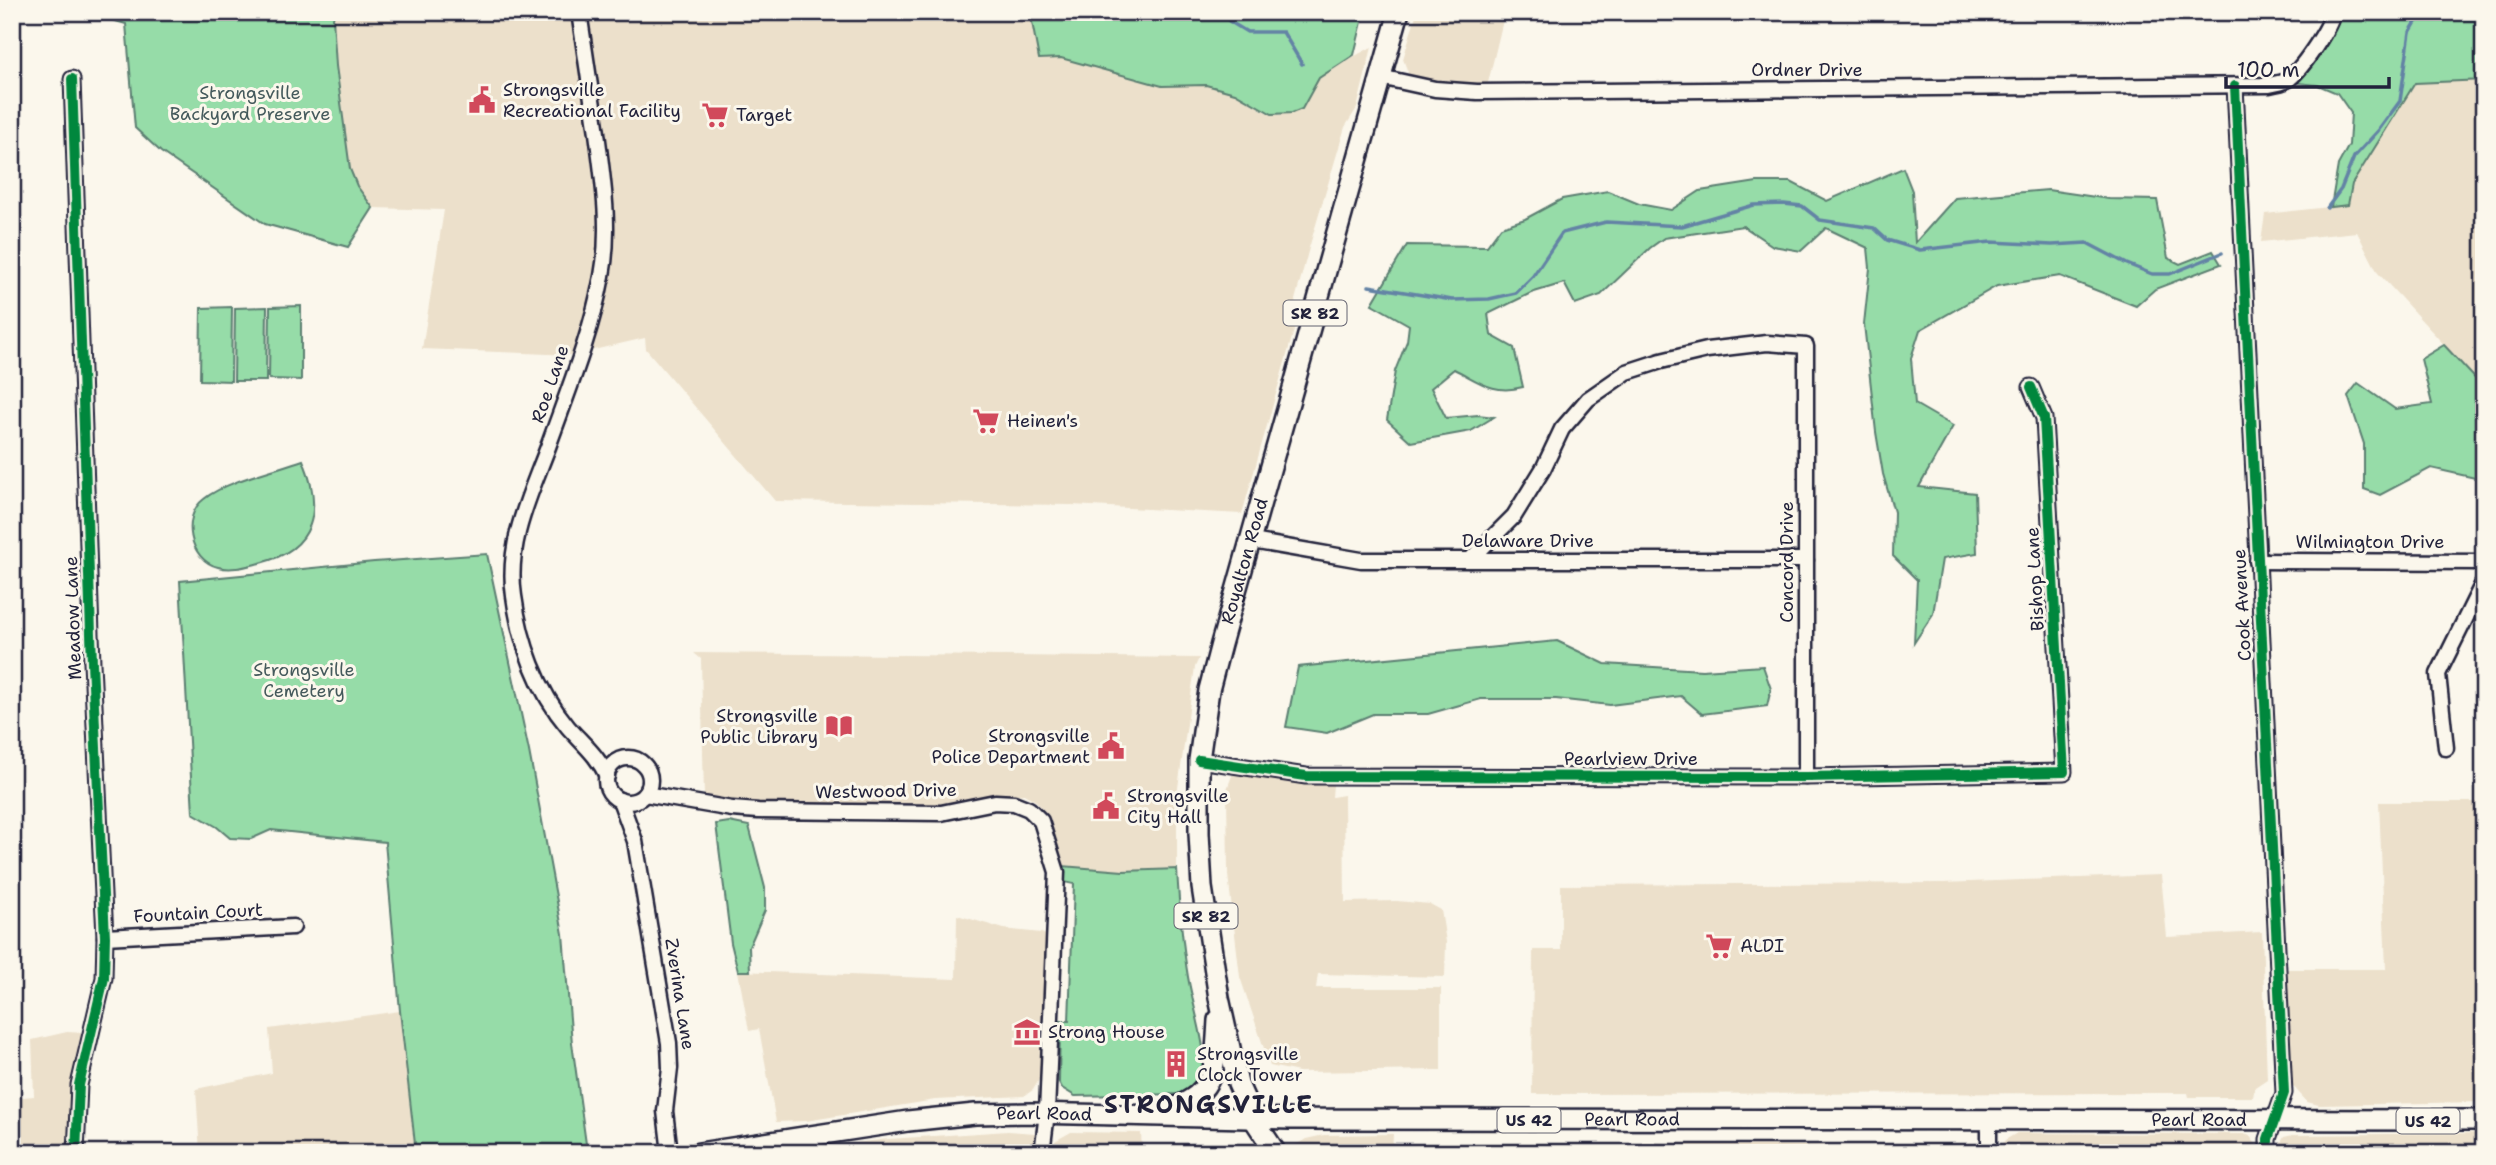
<svg xmlns="http://www.w3.org/2000/svg" width="2496" height="1165" font-family="'Shantell Sans',sans-serif">
<style>
.built{fill:#ece0cb}
.green{fill:#96dca8;stroke:#5c7f72;stroke-width:2}
.lines{fill:none;stroke-linecap:round;stroke-linejoin:round}
.stream{stroke:#6383a5;stroke-width:3.5}
.minor-casing{stroke:#22223b;stroke-width:19}
.major-casing{stroke:#22223b;stroke-width:24}
.minor{stroke:#fbf7ec;stroke-width:14}
.major{stroke:#fbf7ec;stroke-width:19}
.cycleway-casing{stroke:#fbf7ec;stroke-width:15}
.cycleway{stroke:#00873e;stroke-width:10}
.labels{text-anchor:middle;stroke-width:6;stroke-linejoin:round;paint-order:stroke}
.shield{fill:#fbf7ec;stroke:#636270;stroke-width:2}
.shield-label{font-size:16px;font-weight:bold;fill:#22223b}
.street-label{font-size:18px;fill:#22223b;stroke:#fbf7ec}
.poi-label{font-size:18px;fill:#22223b;stroke:#fbf7ec;text-anchor:start}
.park-label{font-size:18px;fill:#455a5c;stroke:#fbf7ec}
.district-label{font-size:24px;font-weight:bold;letter-spacing:2px;fill:#22223b;stroke:#fbf7ec}
</style>
<rect width="100%" height="100%" fill="#fbf7ec"/>
<filter id="ink" filterUnits="userSpaceOnUse"><feTurbulence type="fractalNoise" baseFrequency=".0143" numOctaves="2"/><feDisplacementMap in="SourceGraphic" scale="14" xChannelSelector="R" yChannelSelector="G"/><feConvolveMatrix kernelMatrix="1 2 1 2 8 2 1 2 1" color-interpolation-filters="sRGB"/></filter>
<g filter="url(#ink)">
<g class="built">
<path d="M 335,12 L 1023,12 L 1032,22 L 1040,59 L 1061,58 L 1162,86 L 1206,85 L 1235,93 L 1266,112 L 1280,115 L 1313,88 L 1319,78 L 1330,69 L 1372,47 L 1357,108 L 1345,127 L 1309,248 L 1295,300 L 1298,316 L 1242,514 L 1072,505 L 775,501 L 646,349 L 645,338 L 572,355 L 422,349 L 444,210 L 373,208 L 357,186 L 350,169 L 336,66 L 333,18 Z"/>
<path d="M 1417,12 L 1505,12 L 1487,87 L 1431,82 L 1409,75 L 1403,59 Z"/>
<path d="M 2484,80 L 2484,388 L 2378,273 L 2357,232 L 2261,242 L 2265,214 L 2348,205 L 2352,184 L 2415,83 Z"/>
<path d="M 694,653 L 1199,658 L 1195,667 L 1177,795 L 1177,869 L 1123,871 L 1062,866 L 1050,818 L 1036,801 L 1024,794 L 996,796 L 934,809 L 734,804 L 704,798 L 701,659 Z"/>
<path d="M 1233,773 L 1333,785 L 1332,797 L 1344,795 L 1345,902 L 1397,901 L 1430,904 L 1441,910 L 1446,942 L 1445,977 L 1318,974 L 1316,988 L 1441,988 L 1441,1070 L 1299,1072 L 1270,1066 L 1240,977 L 1228,875 L 1227,789 Z"/>
<path d="M 2379,802 L 2484,802 L 2484,1102 L 2319,1105 L 2307,1102 L 2293,1086 L 2285,1023 L 2285,969 L 2386,969 Z"/>
<path d="M 2161,875 L 2167,937 L 2262,932 L 2267,1079 L 2255,1087 L 2253,1097 L 2189,1097 L 2188,1093 L 1532,1094 L 1533,950 L 1561,950 L 1561,885 L 1943,883 Z"/>
<path d="M 957,915 L 1004,929 L 1041,933 L 1047,935 L 1041,1076 L 1033,1090 L 1024,1096 L 935,1100 L 806,1121 L 776,1122 L 759,1029 L 749,1031 L 738,971 L 956,979 Z"/>
<path d="M 400,1011 L 416,1153 L 200,1153 L 196,1089 L 272,1073 L 269,1029 Z"/>
<path d="M 67,1032 L 85,1033 L 70,1153 L 12,1153 L 12,1098 L 34,1096 L 32,1040 Z"/>
<path d="M 1008,1131 L 1035,1133 L 1039,1139 L 1040,1153 L 821,1153 L 821,1147 L 889,1139 Z"/>
<path d="M 1071,1132 L 1141,1133 L 1142,1153 L 1052,1153 L 1055,1141 Z"/>
<path d="M 2017,1133 L 2244,1134 L 2250,1136 L 2257,1146 L 2258,1153 L 1997,1153 L 2005,1140 Z"/>
<path d="M 2484,1133 L 2484,1153 L 2275,1153 L 2284,1137 L 2293,1135 Z"/>
<path d="M 1393,1134 L 1392,1153 L 1292,1153 L 1294,1146 L 1306,1139 L 1324,1135 Z"/>
<path d="M 1643,1143 L 1914,1147 L 1973,1146 L 1973,1153 L 1643,1153 Z"/>
</g>
<g class="green">
<path d="M 84,12 L 335,12 L 333,18 L 336,66 L 350,169 L 357,186 L 373,208 L 348,247 L 265,224 L 161,152 L 135,128 L 126,24 Z"/>
<path d="M 1023,12 L 1345,12 L 1363,18 L 1354,55 L 1319,78 L 1302,109 L 1292,113 L 1272,114 L 1235,93 L 1206,85 L 1162,86 L 1061,58 L 1039,59 L 1032,22 Z"/>
<path d="M 2370,12 L 2484,12 L 2484,80 L 2415,83 L 2352,184 L 2348,205 L 2331,207 L 2338,165 L 2349,145 L 2351,113 L 2337,93 L 2318,85 L 2297,83 L 2329,37 L 2340,17 Z"/>
<path d="M 1903,168 L 1912,191 L 1915,243 L 1955,198 L 2048,190 L 2109,199 L 2157,200 L 2168,258 L 2180,264 L 2213,251 L 2221,264 L 2155,289 L 2136,306 L 2060,276 L 1997,286 L 1920,330 L 1911,358 L 1915,404 L 1953,426 L 1919,487 L 1975,493 L 1977,553 L 1942,559 L 1933,614 L 1914,643 L 1917,580 L 1893,556 L 1894,512 L 1883,474 L 1876,432 L 1864,324 L 1870,268 L 1868,248 L 1826,228 L 1801,251 L 1773,246 L 1743,226 L 1664,238 L 1650,248 L 1601,295 L 1575,304 L 1564,283 L 1531,293 L 1488,314 L 1491,335 L 1514,348 L 1523,387 C 1493,395 1480,382 1454,369 L 1431,388 L 1446,418 L 1478,415 L 1494,417 L 1471,431 L 1411,442 L 1387,420 L 1395,371 L 1407,341 L 1409,325 L 1372,304 L 1407,245 L 1487,246 L 1501,227 L 1525,219 L 1562,199 L 1608,191 L 1639,204 L 1671,210 L 1700,191 L 1757,182 L 1791,182 L 1827,201 Z"/>
<path d="M 301,306 L 301,380 L 269,379 L 270,307 Z"/>
<path d="M 232,307 L 231,381 L 200,380 L 201,308 Z"/>
<path d="M 267,307 L 266,381 L 234,381 L 235,308 Z"/>
<path d="M 2444,345 L 2484,388 L 2484,480 L 2431,468 L 2380,495 L 2364,489 L 2364,444 L 2348,396 L 2358,383 L 2395,409 L 2432,404 L 2421,359 Z"/>
<path d="M 303,460 C 323,509 316,549 260,563 C 247,566 232,571 218,567 C 189,560 181,516 204,499 C 226,481 275,470 303,460 Z"/>
<path d="M 487,554 L 529,751 L 563,934 L 572,1043 L 587,1151 L 416,1153 L 400,1011 L 385,842 L 271,830 L 251,839 L 230,838 L 217,827 L 193,813 L 180,581 L 374,562 Z"/>
<path d="M 1557,641 L 1605,664 L 1702,670 L 1763,666 L 1771,689 L 1767,706 L 1702,714 L 1681,696 L 1610,705 L 1556,699 L 1481,699 L 1428,714 L 1373,714 L 1327,733 L 1286,727 L 1298,667 Z"/>
<path d="M 729,822 L 749,826 L 765,888 L 765,910 L 749,947 L 750,971 L 738,971 L 731,943 L 716,824 Z"/>
<path d="M 1062,866 L 1123,871 L 1177,869 C 1179,905 1182,941 1188,977 C 1194,1011 1206,1043 1205,1078 L 1182,1094 L 1075,1096 L 1062,1088 L 1059,1082 L 1060,1021 L 1069,1021 L 1074,884 L 1064,882 Z"/>
</g>
<g class="lines">
<g class="stream">
<path d="M 1228,12 L 1229,21 L 1247,32 L 1283,32 L 1302,64"/>
<path d="M 2327,208 L 2341,189 L 2354,157 L 2378,131 L 2400,101 L 2410,32 L 2422,12"/>
<path d="M 1369,286 L 1452,300 L 1489,299 L 1516,293 L 1533,276 L 1562,233 L 1606,222 L 1682,226 L 1754,205 L 1784,204 L 1802,206 L 1820,220 L 1874,228 L 1887,240 L 1920,250 L 1991,242 L 2052,245 L 2087,243 L 2127,264 L 2152,274 L 2170,274 L 2222,253"/>
</g>
<defs>
<g id="minor">
<path d="M 579,12 C 585,53 591,93 597,133 C 603,180 611,228 602,276 C 591,335 568,391 548,447 C 530,495 506,544 514,596 C 520,642 537,690 568,727 C 582,743 598,756 607,776"/>
<path d="M 1380,77 L 1435,89 L 1477,92 L 2269,85 C 2276,83 2285,83 2290,78 C 2303,67 2330,28 2333,12"/>
<path d="M 72,79 L 92,663 L 105,937 L 104,978 L 79,1085 L 76,1153"/>
<path d="M 2235,86 L 2284,1093 L 2268,1139 L 2268,1153"/>
<path d="M 1252,541 L 1361,560 L 1806,560"/>
<path d="M 1470,560 L 1514,516 L 1543,469 L 1562,429 L 1588,399 L 1627,372 L 1661,361 L 1707,350 L 1767,343 L 1806,346 L 1806,777"/>
<path d="M 2257,561 L 2484,562"/>
<path d="M 2446,748 L 2438,674 L 2484,581"/>
<circle cx="628" cy="780" r="22"/>
<path d="M 1199,760 L 1306,776 L 1806,777 L 2064,772 L 2044,418 L 2031,387"/>
<path d="M 645,794 L 732,809 L 758,811 L 941,813 L 995,802 L 1014,803 L 1029,809 L 1041,821 L 1057,872 L 1047,1113 L 1042,1153"/>
<path d="M 620,800 L 635,841 L 669,1043 L 670,1068 L 665,1111 L 670,1153"/>
<path d="M 105,937 L 293,927"/>
<path d="M 1989,1121 L 1989,1153"/>
</g>
<g id="major">
<path d="M 1162,1112 C 1216,1095 1215,1072 1218,1020"/>
<path id="s1" d="M 699,1153 L 908,1121 L 975,1114 L 1031,1113 L 1290,1119 L 2484,1120"/>
<path id="s2" d="M 1276,1153 L 1253,1118 L 1238,1084 L 1219,998 L 1202,887 L 1199,833 L 1199,760 L 1209,690 L 1221,644 L 1399,12"/>
</g>
</defs>
<use href="#minor" class="minor-casing"/>
<use href="#major" class="major-casing"/>
<use href="#minor" class="minor"/>
<use href="#major" class="major"/>
<defs>
<g id="cycleway">
<path d="M 72,79 L 92,663 L 105,937 L 104,978 L 79,1085 L 76,1153"/>
<path d="M 2235,86 L 2284,1093 L 2268,1139 L 2268,1153"/>
<path d="M 1199,760 L 1306,776 L 1806,777 L 2064,772 L 2044,418 L 2031,387"/>
</g>
</defs>
<use href="#cycleway" class="cycleway-casing"/>
<use href="#cycleway" class="cycleway"/>
</g>
</g>
<defs>
<symbol id="civic-bare" viewBox="-9 -9 18 18"><path d="M-.6-6.5H3V-4.5H.6V-3L4-1V1h2V6H-6V1h2V-1L-.6-3ZM-1.2 2.5V6h2.4V2.5Z" fill="#d1495b" stroke="#fbf7ec" stroke-width="2.5" paint-order="stroke"/></symbol>
<symbol id="supermarket-bare" viewBox="-9 -9 18 18"><path d="M-6-5.5h2.5l.6 2H6L4.5 2H-2.5L-4.4-4H-6ZM-1.5 3.2a1.3 1.3 0 1 0 .1 0ZM3 3.2a1.3 1.3 0 1 0 .1 0Z" fill="#d1495b" stroke="#fbf7ec" stroke-width="2.5" paint-order="stroke"/></symbol>
<symbol id="library-bare" viewBox="-9 -9 18 18"><path d="M-6-4Q-3-5.5-.7-3.5V5Q-3 3-6 4ZM6-4Q3-5.5 .7-3.5V5Q3 3 6 4Z" fill="#d1495b" stroke="#fbf7ec" stroke-width="2.5" paint-order="stroke"/></symbol>
<symbol id="museum-bare" viewBox="-9 -9 18 18"><path d="M0-6L6-3V-2H-6V-3ZM-5-1h2V3h-2ZM-1-1h2V3h-2ZM3-1h2V3H3ZM-6 4H6V6H-6Z" fill="#d1495b" stroke="#fbf7ec" stroke-width="2.5" paint-order="stroke"/></symbol>
<symbol id="building-bare" viewBox="-9 -9 18 18"><path d="M-4-6H4V6H1V3H-1V6H-4ZM-2.5-4.3h1.7v1.8h-1.7ZM.8-4.3h1.7v1.8H.8ZM-2.5-1h1.7V.8h-1.7ZM.8-1h1.7V.8H.8Z" fill="#d1495b" stroke="#fbf7ec" stroke-width="2.5" paint-order="stroke"/></symbol>
</defs>
<g fill-rule="evenodd">
<use href="#civic-bare" x="463" y="81" width="38" height="38"/>
<use href="#supermarket-bare" x="696" y="96" width="38" height="38"/>
<use href="#supermarket-bare" x="967" y="402" width="38" height="38"/>
<use href="#library-bare" x="820" y="707" width="38" height="38"/>
<use href="#civic-bare" x="1092" y="727" width="38" height="38"/>
<use href="#civic-bare" x="1087" y="787" width="38" height="38"/>
<use href="#supermarket-bare" x="1700" y="927" width="38" height="38"/>
<use href="#museum-bare" x="1008" y="1013" width="38" height="38"/>
<use href="#building-bare" x="1157" y="1045" width="38" height="38"/>
</g>
<g class="labels">
<g class="shield">
<rect x="1283.5" y="300.5" width="63" height="25" rx="5"/>
<rect x="1174.5" y="903.5" width="63" height="25" rx="5"/>
<rect x="1497.5" y="1107.5" width="63" height="25" rx="5"/>
<rect x="2396.5" y="1108.5" width="63" height="25" rx="5"/>
</g>
<g class="shield-label">
<text x="1315" y="319">SR 82</text>
<text x="1206" y="922">SR 82</text>
<text x="1529" y="1126">US 42</text>
<text x="2428" y="1127">US 42</text>
</g>
<g class="street-label">
<text x="1807" y="76">Ordner Drive</text>
<text transform="translate(550 384) rotate(-71)" y="6">Roe Lane</text>
<text x="1528" y="547">Delaware Drive</text>
<text x="2370" y="548">Wilmington Drive</text>
<text dy="6" stroke="none"><textPath href="#s2" startOffset="611">Royalton Road</textPath></text>
<text transform="translate(1787 562) rotate(-90)" y="6">Concord Drive</text>
<text transform="translate(2035 579) rotate(-93)" y="6">Bishop Lane</text>
<text transform="translate(2242 605) rotate(-93)" y="6">Cook Avenue</text>
<text transform="translate(73 618) rotate(-92)" y="6">Meadow Lane</text>
<text x="1631" y="765">Pearlview Drive</text>
<text transform="translate(886 791) rotate(-1)" y="6">Westwood Drive</text>
<text transform="translate(198 913) rotate(-3)" y="6">Fountain Court</text>
<text transform="translate(680 994) rotate(81)" y="6">Zverina Lane</text>
<text dy="6" stroke="none"><textPath href="#s1" startOffset="348">Pearl Road</textPath></text>
<text dy="6" stroke="none"><textPath href="#s1" startOffset="936">Pearl Road</textPath></text>
<text dy="6" stroke="none"><textPath href="#s1" startOffset="1503">Pearl Road</textPath></text>
</g>
<g class="poi-label">
<text x="503" y="96">Strongsville<tspan x="503" dy="21">Recreational Facility</tspan></text>
<text x="736" y="121">Target</text>
<text x="1007" y="427">Heinen's</text>
<text x="818" y="722" text-anchor="end">Strongsville<tspan x="818" dy="21">Public Library</tspan></text>
<text x="1090" y="742" text-anchor="end">Strongsville<tspan x="1090" dy="21">Police Department</tspan></text>
<text x="1127" y="802">Strongsville<tspan x="1127" dy="21">City Hall</tspan></text>
<text x="1740" y="952">ALDI</text>
<text x="1048" y="1038">Strong House</text>
<text x="1197" y="1060">Strongsville<tspan x="1197" dy="21">Clock Tower</tspan></text>
</g>
<g class="park-label">
<text x="250" y="99">Strongsville<tspan x="250" dy="21">Backyard Preserve</tspan></text>
<text x="304" y="676">Strongsville<tspan x="304" dy="21">Cemetery</tspan></text>
</g>
<g class="district-label">
<text x="1209" y="1113">STRONGSVILLE</text>
</g>
</g>
<rect width="2496" height="1165" fill="none" stroke="#fbf7ec" stroke-width="42"/>
<rect x="21" y="21" width="2454" height="1123" fill="none" stroke="#22223b" stroke-width="2.5" filter="url(#ink)"/>
<path d="M2226 77v10h163v-10" fill="none" stroke="#22223b" stroke-width="3.5"/>
<text x="2237" y="77" font-size="21" fill="#22223b" stroke="#fbf7ec" stroke-width="5" paint-order="stroke">100 m</text>
</svg>
